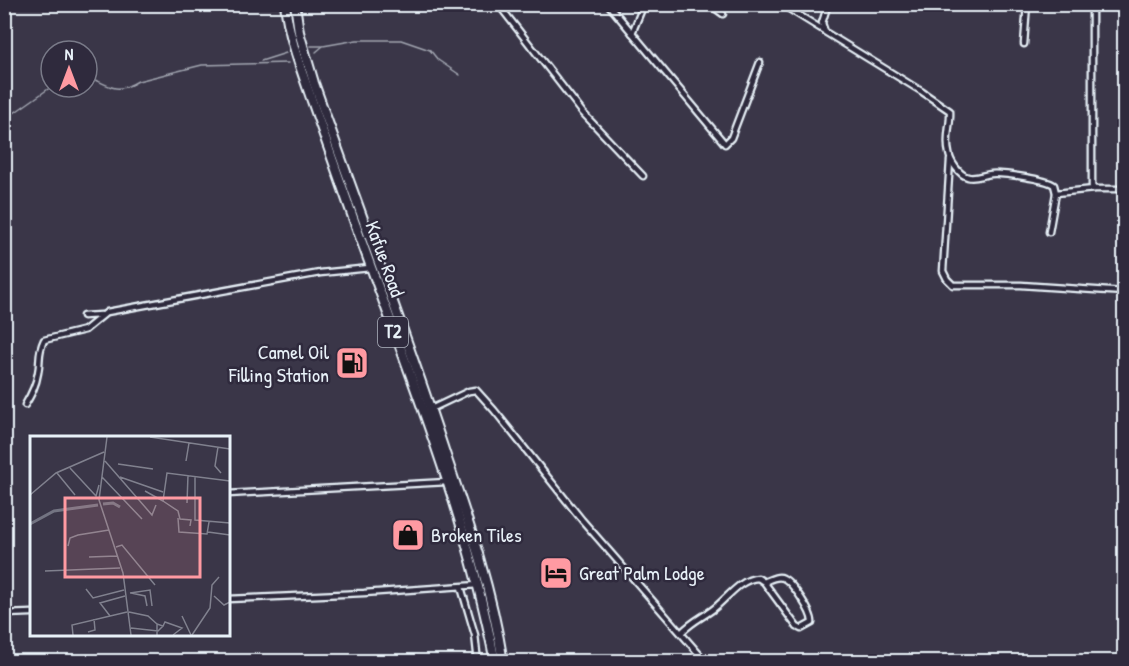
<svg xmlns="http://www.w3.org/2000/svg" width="1129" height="666" font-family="'Patrick Hand',sans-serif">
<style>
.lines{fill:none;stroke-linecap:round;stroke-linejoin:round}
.stream{stroke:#a2a6b1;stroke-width:1.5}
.minor-casing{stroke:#e8f1f8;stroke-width:9}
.trunk-casing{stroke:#e8f1f8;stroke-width:12}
.minor{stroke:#2f2a3d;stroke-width:4.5}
.trunk{stroke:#2f2a3d;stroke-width:8}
.labels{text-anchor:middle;stroke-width:5;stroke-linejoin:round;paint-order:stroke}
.shield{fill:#2f2a3d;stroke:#b0b5c0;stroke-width:1.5}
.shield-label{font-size:18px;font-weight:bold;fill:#e8f1f8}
.street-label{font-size:20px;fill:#e8f1f8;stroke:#2f2a3d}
.poi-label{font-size:20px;fill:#e8f1f8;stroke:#2f2a3d;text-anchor:start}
.inset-river{fill:none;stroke:#737482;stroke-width:3}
.inset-road{fill:none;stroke:#80818e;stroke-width:1.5}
.view{fill:#ff9aa2;fill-opacity:0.15;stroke:#ff9aa2;stroke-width:3}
.inset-edge{fill:none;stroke:#e8f1f8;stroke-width:3}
</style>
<rect width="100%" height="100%" fill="#3a3648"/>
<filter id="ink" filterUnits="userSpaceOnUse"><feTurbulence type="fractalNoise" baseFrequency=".0167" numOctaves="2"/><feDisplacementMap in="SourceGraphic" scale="12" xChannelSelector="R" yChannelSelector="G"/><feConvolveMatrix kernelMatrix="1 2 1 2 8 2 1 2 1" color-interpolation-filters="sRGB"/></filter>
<g filter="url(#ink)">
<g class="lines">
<g class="stream">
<path d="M 311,46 L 322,46"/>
<path d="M 316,52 L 323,46 L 357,40 L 401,40 L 430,50 L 438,60 L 460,75"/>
<path d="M 261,61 L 286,53"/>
<path d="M 87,78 C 110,82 112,97 138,81 L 202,65 L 288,63"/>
<path d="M 4,120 L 51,87"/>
</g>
<defs>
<g id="minor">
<path d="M 498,4 L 583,113 L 643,176"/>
<path d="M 608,4 L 725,144 L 731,138 L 760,62"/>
<path d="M 709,4 L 723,14"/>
<path d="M 781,4 L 823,30"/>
<path d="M 828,4 L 822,23 L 825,32 L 921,91 L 950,111 C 951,125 945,138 949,153 C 950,161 959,175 968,177 C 975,179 983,175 991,174 C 1002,173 1046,179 1054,185 L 1056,193 L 1049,232"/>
<path d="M 1092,4 L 1092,186 L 1094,189 L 1124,189"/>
<path d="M 632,33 L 644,4"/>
<path d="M 1024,44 L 1027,4"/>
<path d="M 950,160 L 943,271 L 947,279 L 953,285 L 1021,285 L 1124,292"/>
<path d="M 1056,193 L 1094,189"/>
<path d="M 83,316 L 101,315"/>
<path d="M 25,405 C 31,395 36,386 38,373 C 41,359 37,355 44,340 L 85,330 L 107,312 L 320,273 L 370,268"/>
<path d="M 431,409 L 469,391 L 476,390 L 494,410 L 582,520 L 706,662"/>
<path d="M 228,494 L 447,482"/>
<path d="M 461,587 L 475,635 L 478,662"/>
<path d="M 228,599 L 364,593 L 478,585"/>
<path d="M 4,614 L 32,613"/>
<path d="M 682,632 C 693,621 701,618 712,610 C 727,599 739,579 758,578 L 764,582 L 797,627 L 801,629 L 812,623 C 813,613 792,582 783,578 C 777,575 769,580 764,582"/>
</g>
<g id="trunk">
<path d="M 285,4 C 289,38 301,69 312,101 C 323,132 334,164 345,195 C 399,349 464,501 495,662"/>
<path d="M 295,4 L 299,32 L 314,83 C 358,207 405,330 446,456 C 469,523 492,591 503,662"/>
</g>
</defs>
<use href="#minor" class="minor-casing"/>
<use href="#trunk" class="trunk-casing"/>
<use href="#minor" class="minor"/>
<use href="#trunk" class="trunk"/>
</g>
</g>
<defs>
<symbol id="fuel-square" viewBox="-11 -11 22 22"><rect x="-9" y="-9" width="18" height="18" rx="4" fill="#ff9aa2" stroke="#2f2a3d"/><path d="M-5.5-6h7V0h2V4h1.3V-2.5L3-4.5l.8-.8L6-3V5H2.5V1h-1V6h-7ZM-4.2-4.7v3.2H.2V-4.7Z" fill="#111"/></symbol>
<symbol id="shop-square" viewBox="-11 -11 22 22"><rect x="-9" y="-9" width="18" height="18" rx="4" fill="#ff9aa2" stroke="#2f2a3d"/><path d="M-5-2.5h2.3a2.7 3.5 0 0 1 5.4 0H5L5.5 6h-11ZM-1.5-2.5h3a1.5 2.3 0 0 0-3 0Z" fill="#111"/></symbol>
<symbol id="hotel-square" viewBox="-11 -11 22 22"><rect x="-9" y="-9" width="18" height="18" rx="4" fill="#ff9aa2" stroke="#2f2a3d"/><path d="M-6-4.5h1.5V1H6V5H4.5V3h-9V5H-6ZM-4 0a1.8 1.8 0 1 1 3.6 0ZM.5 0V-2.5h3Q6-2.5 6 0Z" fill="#111"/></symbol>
</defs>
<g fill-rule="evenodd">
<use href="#fuel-square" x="333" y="344" width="38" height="38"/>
<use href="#shop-square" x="389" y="516" width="38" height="38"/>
<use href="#hotel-square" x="537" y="554" width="38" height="38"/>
</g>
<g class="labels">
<rect class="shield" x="378" y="317" width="30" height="30" rx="4.5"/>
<g class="shield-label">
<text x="393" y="338">T2</text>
</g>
<g class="street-label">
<text transform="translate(385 259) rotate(70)" y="7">Kafue Road</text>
</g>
<g class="poi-label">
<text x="329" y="359" text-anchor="end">Camel Oil<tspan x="329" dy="23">Filling Station</tspan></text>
<text x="431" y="542">Broken Tiles</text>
<text x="579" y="580">Great Palm Lodge</text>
</g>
</g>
<g transform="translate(30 436)">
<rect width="200" height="200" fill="#3a3648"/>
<path class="inset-river" d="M 73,68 L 83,67 L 90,71M 0,88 L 24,75 L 68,69"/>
<path class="inset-road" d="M 77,1 L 69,64 L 93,137 L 101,199M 120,1 L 200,13M 188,11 L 185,30 L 191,37M 75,25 L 122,79 L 126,69M 156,25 L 159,7M 88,28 L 123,33M 40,32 L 66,60 L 69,49M 27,37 L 45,59M 165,40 L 165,84 L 200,87M 72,41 L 112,83M 90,41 L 133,56M 115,55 L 133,65M 0,59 L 26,37 L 74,16M 157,67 L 158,39M 148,82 L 149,96 L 177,98 L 179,86M 160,90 L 161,84 L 150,83 L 148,75 L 133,65 L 137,37 L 200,45M 178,96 L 200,99M 38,110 L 40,102 L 48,99 L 79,94M 86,111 L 92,109 L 125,149M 59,121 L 87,120M 15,135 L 90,132M 56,153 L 63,162 L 94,154M 100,157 L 120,154 L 122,170M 101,157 L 115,160 L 117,170M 184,160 L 194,169 L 200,166M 99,176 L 118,180 L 127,188 L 127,199M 80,180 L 70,167 L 95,160M 152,180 L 161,199M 133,190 L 135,186 L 152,192 L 143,199M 101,192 L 128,195 L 133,190 L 127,188M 58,196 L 65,194 L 64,183M 43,199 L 42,189 L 97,176M 162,199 L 180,172 L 182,149 L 189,141"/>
<path class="view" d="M 35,62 L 170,62 L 170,141 L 35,141 Z"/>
<rect width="200" height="200" class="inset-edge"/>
</g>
<rect width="1129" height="666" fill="none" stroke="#2f2a3d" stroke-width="24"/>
<rect x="12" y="12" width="1105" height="642" fill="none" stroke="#e8f1f8" stroke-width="2" filter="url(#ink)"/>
<g transform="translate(69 69)"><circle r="28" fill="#2f2a3d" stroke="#797a88" stroke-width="1.5"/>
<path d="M0-4.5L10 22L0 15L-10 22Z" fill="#ff9aa2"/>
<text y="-9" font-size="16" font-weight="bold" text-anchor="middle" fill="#e8f1f8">N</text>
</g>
</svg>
